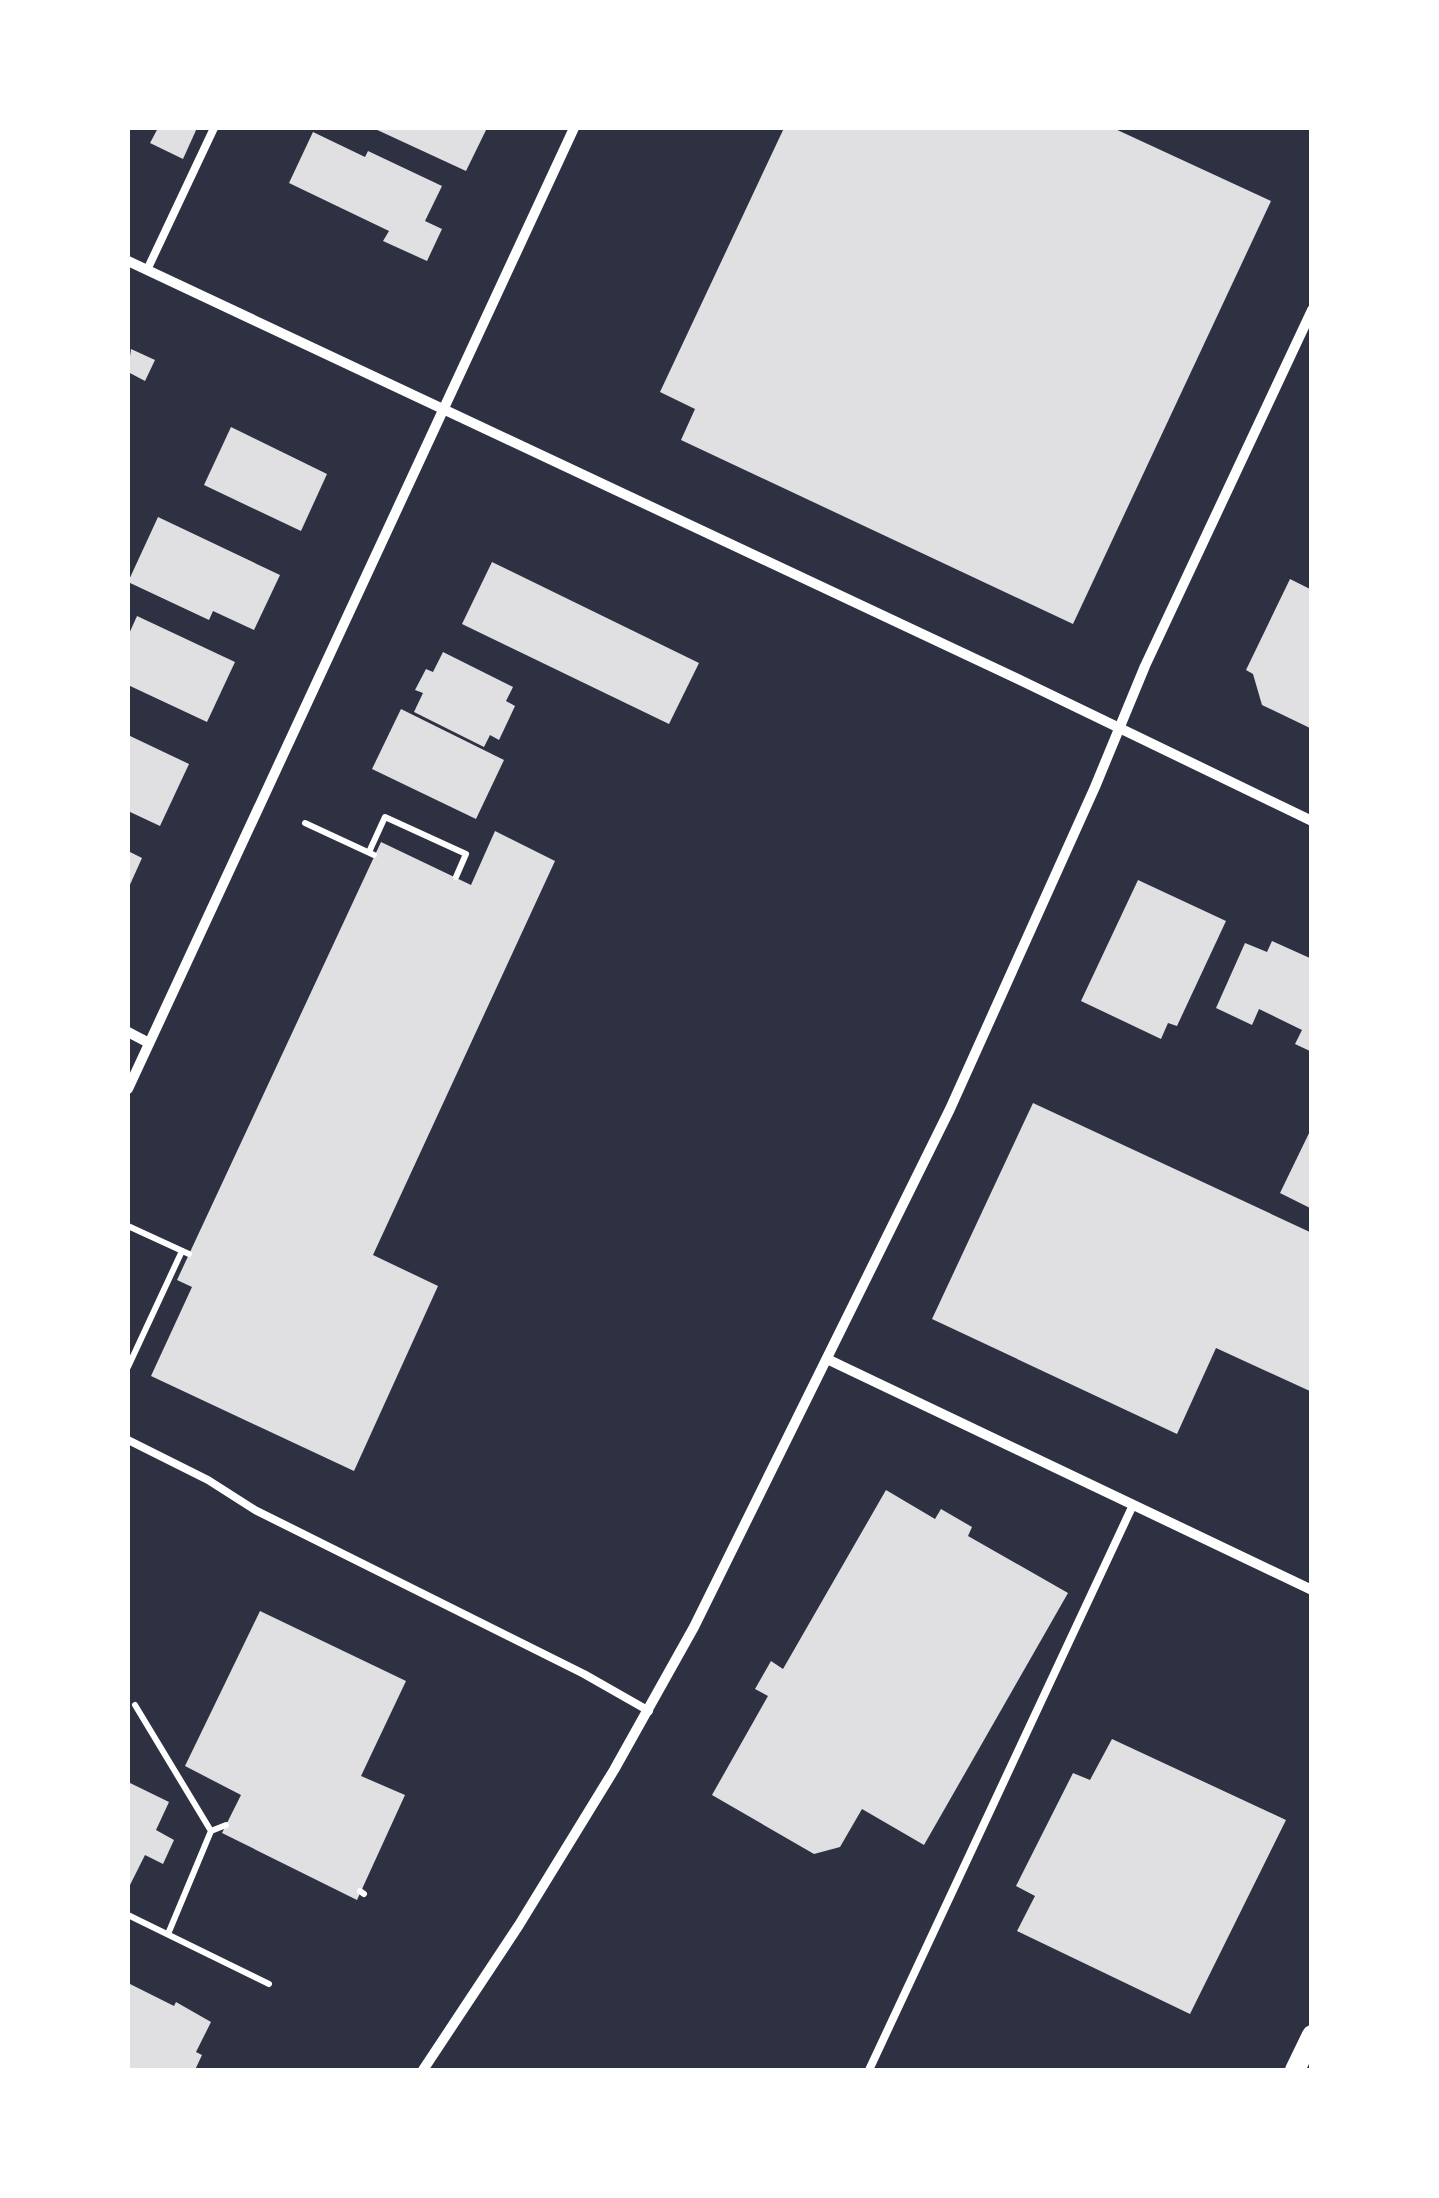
<svg xmlns="http://www.w3.org/2000/svg" width="1439" height="2198" font-family="Lato,sans-serif">
<style>
.building{fill:#e0e0e3}
.lines{fill:none;stroke-linecap:round;stroke-linejoin:round}
.path{stroke:#fff;stroke-width:6}
.service{stroke:#fff;stroke-width:8}
.minor{stroke:#fff;stroke-width:10}
.secondary{stroke:#fff;stroke-width:20}
</style>
<rect width="100%" height="100%" fill="#2d3142"/>
<g class="building">
<path d="M 158,128 L 197,128 L 183,159 L 150,143 Z"/>
<path d="M 373,128 L 487,128 L 466,171 Z"/>
<path d="M 784,128 L 1113,128 L 1271,201 L 1073,624 L 681,440 L 695,409 L 660,392 Z"/>
<path d="M 313,132 L 365,157 L 368,151 L 442,186 L 425,221 L 442,229 L 427,261 L 383,241 L 389,231 L 289,183 Z"/>
<path d="M 131,349 L 155,360 L 145,381 L 128,372 Z"/>
<path d="M 231,427 L 327,474 L 301,531 L 204,485 Z"/>
<path d="M 158,517 L 280,575 L 254,630 L 213,611 L 209,620 L 128,582 Z"/>
<path d="M 492,562 L 699,663 L 669,724 L 462,624 Z"/>
<path d="M 1290,579 L 1312,590 L 1312,729 L 1262,705 L 1253,674 L 1246,670 Z"/>
<path d="M 137,616 L 235,662 L 207,722 L 128,685 L 128,636 Z"/>
<path d="M 443,652 L 513,687 L 506,701 L 515,706 L 499,740 L 490,735 L 484,747 L 414,712 L 423,693 L 415,690 L 426,669 L 433,672 Z"/>
<path d="M 401,709 L 504,760 L 476,819 L 372,769 Z"/>
<path d="M 128,735 L 189,764 L 160,826 L 128,811 Z"/>
<path d="M 495,831 L 555,861 L 373,1255 L 438,1286 L 354,1471 L 151,1376 L 192,1287 L 177,1280 L 381,842 L 471,885 Z"/>
<path d="M 128,851 L 142,858 L 128,889 Z"/>
<path d="M 1138,880 L 1226,921 L 1177,1026 L 1168,1023 L 1161,1039 L 1081,1001 Z"/>
<path d="M 1272,941 L 1312,959 L 1312,1052 L 1295,1044 L 1302,1030 L 1259,1009 L 1252,1025 L 1216,1008 L 1245,943 L 1267,952 Z"/>
<path d="M 1033,1103 L 1312,1233 L 1312,1392 L 1216,1348 L 1177,1434 L 932,1319 Z"/>
<path d="M 1312,1127 L 1312,1209 L 1280,1193 Z"/>
<path d="M 886,1490 L 935,1519 L 941,1509 L 972,1527 L 968,1536 L 1068,1593 L 924,1845 L 862,1809 L 840,1847 L 814,1854 L 712,1795 L 768,1696 L 755,1689 L 771,1661 L 783,1669 Z"/>
<path d="M 260,1611 L 406,1681 L 361,1776 L 405,1795 L 357,1900 L 222,1833 L 241,1795 L 185,1766 Z"/>
<path d="M 1112,1739 L 1286,1820 L 1190,2014 L 1017,1931 L 1035,1896 L 1016,1886 L 1073,1773 L 1090,1780 Z"/>
<path d="M 128,1782 L 169,1802 L 156,1830 L 174,1840 L 163,1864 L 145,1855 L 128,1889 Z"/>
<path d="M 128,1983 L 174,2006 L 176,2002 L 211,2022 L 196,2052 L 202,2055 L 195,2070 L 128,2070 Z"/>
</g>
<g class="lines">
<g class="path">
<path d="M 305,823 L 374,855"/>
<path d="M 369,852 L 385,817 L 466,854 L 456,877"/>
<path d="M 128,1226 L 189,1254"/>
<path d="M 128,1367 L 182,1251"/>
<path d="M 135,1705 L 211,1831 L 168,1934"/>
<path d="M 211,1831 L 226,1825"/>
<path d="M 360,1891 L 364,1894"/>
<path d="M 128,1915 L 269,1984"/>
</g>
<g class="service">
<path d="M 147,270 L 214,128"/>
<path d="M 128,1440 L 208,1480 L 255,1510 L 584,1674 L 649,1711"/>
<path d="M 869,2070 L 1133,1505"/>
</g>
<g class="minor">
<path d="M 128,261 L 1020,680 L 1312,821"/>
<path d="M 128,1032 L 149,1043"/>
<path d="M 128,1089 L 574,128"/>
<path d="M 827,1359 L 1312,1590"/>
<path d="M 423,2070 L 519,1925 L 614,1770 L 694,1627 L 950,1109 L 1095,787 L 1145,666 L 1312,310"/>
</g>
<path class="secondary" d="M 1295,2070 L 1312,2035"/>
</g>
<rect width="1439" height="2198" fill="none" stroke="#ffffff" stroke-width="260"/>
</svg>
